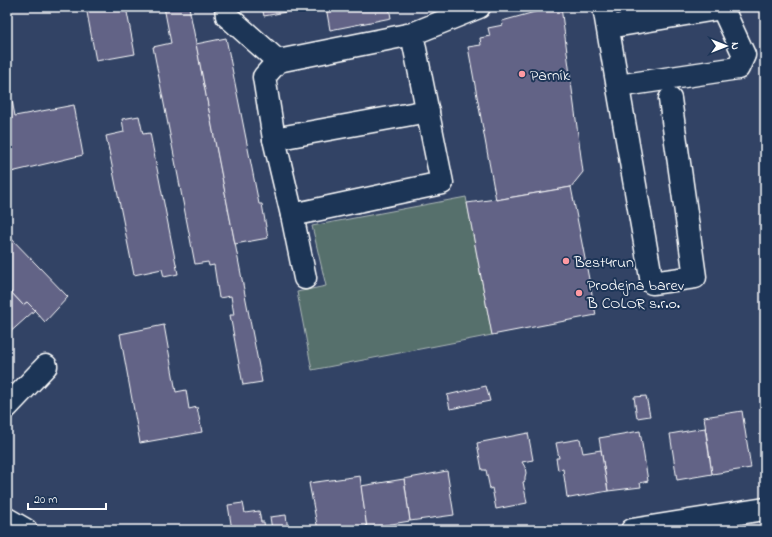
<svg xmlns="http://www.w3.org/2000/svg" width="772" height="537" font-family="'Indie Flower',sans-serif">
<style>
.green{fill:#576f6c;stroke:#abb7b6}
.building{fill:#626386;stroke:#fff}
.lines{fill:none;stroke-linecap:round;stroke-linejoin:round}
.minor-casing{stroke:#fff;stroke-width:25}
.minor{stroke:#1d3557;stroke-width:22}
.poi-dot{fill:#ff9aa2;stroke:#1d3557;stroke-width:1.5}
.labels{text-anchor:middle;stroke-width:4;stroke-linejoin:round;paint-order:stroke}
.poi-label{font-size:16px;fill:#fff;stroke:#1d3557;text-anchor:start}
</style>
<rect width="100%" height="100%" fill="#324365"/>
<filter id="ink" filterUnits="userSpaceOnUse"><feTurbulence type="fractalNoise" baseFrequency=".025" numOctaves="2"/><feDisplacementMap in="SourceGraphic" scale="8" xChannelSelector="R" yChannelSelector="G"/><feConvolveMatrix kernelMatrix="1 2 1 2 8 2 1 2 1" color-interpolation-filters="sRGB"/></filter>
<g filter="url(#ink)">
<path class="green" d="M 466,197 L 492,335 L 312,370 L 297,292 L 326,286 L 312,226 Z"/>
<g class="building">
<path d="M 86,7 L 126,7 L 135,54 L 96,61 Z"/>
<path d="M 164,7 L 189,7 L 262,382 L 243,385 L 230,315 L 234,315 L 231,296 L 219,298 L 214,265 L 209,266 L 208,262 L 195,264 L 153,47 L 171,43 Z"/>
<path d="M 262,7 L 313,7 L 264,16 Z"/>
<path d="M 326,7 L 389,7 L 391,18 L 330,30 Z"/>
<path d="M 553,7 L 561,7 L 583,172 L 571,187 L 496,200 L 468,47 L 481,45 L 480,38 L 490,36 L 488,28 L 503,25 L 502,21 Z"/>
<path d="M 226,38 L 259,204 L 262,204 L 268,238 L 235,244 L 196,44 Z"/>
<path d="M 10,90 L 15,116 L 74,105 L 83,155 L 7,173 L 7,91 Z"/>
<path d="M 139,116 L 143,134 L 150,133 L 178,274 L 164,277 L 162,269 L 134,275 L 106,136 L 124,132 L 122,119 Z"/>
<path d="M 571,187 L 596,315 L 492,335 L 467,203 L 496,199 L 496,200 Z"/>
<path d="M 7,234 L 68,297 L 45,322 L 27,302 L 23,305 L 7,288 Z"/>
<path d="M 7,288 L 23,305 L 27,302 L 35,310 L 7,335 Z"/>
<path d="M 164,325 L 176,392 L 186,390 L 189,409 L 197,407 L 202,432 L 140,443 L 120,334 Z"/>
<path d="M 486,386 L 490,401 L 450,409 L 447,395 Z"/>
<path d="M 646,396 L 650,416 L 637,418 L 634,397 Z"/>
<path d="M 742,411 L 751,468 L 712,474 L 704,417 Z"/>
<path d="M 765,420 L 765,443 L 764,443 L 761,421 Z"/>
<path d="M 705,428 L 712,474 L 677,480 L 670,434 Z"/>
<path d="M 640,431 L 648,481 L 640,483 L 641,487 L 608,491 L 599,438 Z"/>
<path d="M 528,433 L 533,460 L 522,462 L 525,467 L 526,473 L 525,477 L 525,481 L 523,482 L 527,503 L 496,509 L 492,488 L 490,489 L 486,470 L 482,470 L 477,443 Z"/>
<path d="M 580,439 L 583,453 L 601,450 L 608,491 L 570,498 L 567,497 L 563,469 L 558,470 L 556,458 L 559,458 L 556,443 Z"/>
<path d="M 447,471 L 454,515 L 410,521 L 404,479 Z"/>
<path d="M 360,476 L 367,528 L 355,530 L 318,530 L 309,483 Z"/>
<path d="M 404,479 L 410,521 L 367,528 L 361,486 Z"/>
<path d="M 243,503 L 245,513 L 259,511 L 261,522 L 264,522 L 265,530 L 232,530 L 228,505 Z"/>
<path d="M 286,515 L 288,530 L 272,530 L 270,517 Z"/>
</g>
<g class="lines">
<defs>
<g id="minor">
<path d="M 226,7 L 227,16 L 278,61"/>
<path d="M 604,7 L 652,283 L 695,277 L 670,99"/>
<path d="M 608,27 L 722,8"/>
<path d="M 412,34 L 442,183 L 292,215 L 274,139 L 264,77 L 278,61 L 412,34 L 479,7"/>
<path d="M 618,86 L 738,68 L 744,55 L 722,7"/>
<path d="M 274,139 L 428,111"/>
<path d="M 292,215 L 305,278"/>
<path d="M 7,407 L 46,366"/>
<path d="M 7,519 L 26,530"/>
<path d="M 632,530 L 765,509"/>
</g>
</defs>
<use href="#minor" class="minor-casing"/>
<use href="#minor" class="minor"/>
</g>
</g>
<g class="poi-dot">
<circle cx="522" cy="74" r="4"/>
<circle cx="566" cy="261" r="4"/>
<circle cx="579" cy="293" r="4"/>
</g>
<g class="labels">
<g class="poi-label">
<text x="530" y="80">Parník</text>
<text x="574" y="267">Best4run</text>
<text x="587" y="290">Prodejna barev<tspan x="587" dy="18">B COLOR s.r.o.</tspan></text>
</g>
</g>
<rect width="772" height="537" fill="none" stroke="#1d3557" stroke-width="24"/>
<rect x="12" y="12" width="748" height="513" fill="none" stroke="#fff" stroke-width="1.5" filter="url(#ink)"/>
<g transform="translate(726 46) rotate(90)" stroke="#1d3557" stroke-width="3" paint-order="stroke">
<path d="M0-3L7 15L0 10L-7 15Z" fill="#ffffff"/>
<text y="-6" font-size="11" font-weight="bold" text-anchor="middle" fill="#ffffff">N</text>
</g>
<path d="M28 503v6h78v-6" fill="none" stroke="#ffffff" stroke-width="2"/>
<text x="34" y="503" font-size="12" fill="#ffffff" stroke="#1d3557" stroke-width="3" paint-order="stroke">20 m</text>
</svg>
